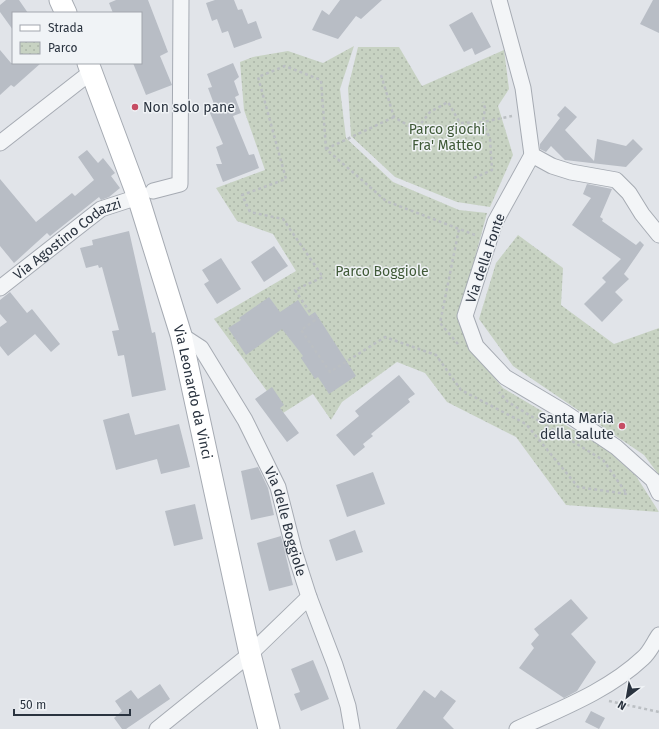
<svg xmlns="http://www.w3.org/2000/svg" width="659" height="729" font-family="'Fira Sans',sans-serif">
<style>
.park{fill:url(#park-dots)}
.building{fill:#b8bdc5}
.lines{fill:none;stroke-linecap:round;stroke-linejoin:round}
.street-casing{stroke:#a6abb3;stroke-width:17}
.secondary-casing{stroke:#a6abb3;stroke-width:23}
.path{stroke:#bbbfc3;stroke-width:2.5;stroke-dasharray:3 3;stroke-linecap:butt}
.street{stroke:#f3f5f7;stroke-width:15}
.secondary{stroke:#fff;stroke-width:21}
.poi-dot{fill:#c64d64;stroke:#f0f3f6;stroke-width:1.5}
.labels{text-anchor:middle;stroke-width:3;stroke-linejoin:round;paint-order:stroke}
.poi-label{font-size:14px;fill:#2a333f;stroke:#f0f3f6;text-anchor:start}
.park-label{font-size:14px;fill:#405a38;stroke:#f0f3f6}
.street-label{font-size:14px;fill:#2a333f;stroke:#f0f3f6}
</style>
<defs>
<pattern id="park-dots" width="8" height="8" patternUnits="userSpaceOnUse"><rect width="8" height="8" fill="#c7d2c2"/><path d="M2 2h.1M6 6h.1" fill="none" stroke="#abb5a8" stroke-width="1.8" stroke-linecap="round"/></pattern>
</defs>
<rect width="100%" height="100%" fill="#e1e4e9"/>
<g class="park">
<path d="M 354,46 L 340,89 L 346,138 L 393,182 L 459,210 L 487,213 L 458,321 L 473,353 L 503,388 L 606,449 L 636,476 L 659,512 L 566,505 L 516,437 L 447,402 L 425,373 L 397,362 L 342,402 L 331,420 L 313,394 L 283,413 L 214,319 L 296,271 L 273,234 L 237,221 L 216,188 L 265,170 L 244,110 L 240,62 L 253,57 L 288,51 L 323,63 Z"/>
<path d="M 358,47 L 399,47 L 422,86 L 504,50 L 509,89 L 498,106 L 513,155 L 490,207 L 457,202 L 395,177 L 351,136 L 348,88 Z"/>
<path d="M 518,235 L 563,268 L 561,305 L 614,344 L 659,328 L 659,475 L 644,455 L 513,366 L 479,319 L 496,263 Z"/>
</g>
<g class="building">
<path d="M 6,0 L 19,0 L 28,13 L 13,13 L 13,30 L 0,12 L 0,5 Z"/>
<path d="M 116,0 L 148,0 L 168,52 L 160,56 L 172,85 L 146,95 L 133,63 L 141,63 L 141,13 L 113,13 L 109,3 Z"/>
<path d="M 215,0 L 234,0 L 238,10 L 242,9 L 248,24 L 256,21 L 262,38 L 234,48 L 228,31 L 222,33 L 217,19 L 212,21 L 206,3 Z"/>
<path d="M 340,0 L 382,0 L 361,19 L 356,16 L 338,39 L 312,30 L 322,10 L 329,15 Z"/>
<path d="M 653,0 L 659,0 L 659,33 L 640,24 Z"/>
<path d="M 472,12 L 491,47 L 475,55 L 472,48 L 464,52 L 449,25 Z"/>
<path d="M 0,50 L 11,63 L 41,63 L 14,87 L 11,85 L 0,95 Z"/>
<path d="M 233,63 L 239,77 L 234,81 L 239,95 L 235,97 L 241,113 L 233,116 L 249,155 L 254,154 L 259,168 L 223,182 L 216,164 L 222,164 L 216,147 L 223,144 L 207,106 L 214,104 L 208,88 L 212,87 L 207,74 Z"/>
<path d="M 565,106 L 577,117 L 565,130 L 594,161 L 597,139 L 626,146 L 633,139 L 643,149 L 626,167 L 565,160 L 551,146 L 546,152 L 540,149 L 540,144 L 560,118 L 557,115 Z"/>
<path d="M 87,150 L 98,163 L 103,158 L 115,173 L 111,176 L 120,188 L 109,197 L 101,200 L 99,197 L 50,236 L 47,233 L 14,263 L 0,246 L 0,179 L 36,222 L 72,193 L 75,196 L 94,180 L 78,157 Z"/>
<path d="M 587,184 L 612,189 L 600,217 L 603,219 L 602,221 L 636,245 L 640,241 L 644,245 L 624,274 L 629,279 L 615,292 L 623,300 L 602,322 L 584,304 L 606,282 L 602,278 L 621,259 L 572,225 L 591,198 L 583,194 Z"/>
<path d="M 129,231 L 152,333 L 155,332 L 166,390 L 132,397 L 124,355 L 118,356 L 112,331 L 119,330 L 102,267 L 99,268 L 98,265 L 86,268 L 80,248 L 93,245 L 92,240 Z"/>
<path d="M 274,246 L 288,266 L 264,282 L 251,262 Z"/>
<path d="M 221,258 L 241,289 L 217,304 L 204,284 L 209,281 L 202,270 Z"/>
<path d="M 10,292 L 27,313 L 32,309 L 60,344 L 51,352 L 35,334 L 8,356 L 0,346 L 0,327 L 7,322 L 0,314 L 0,300 Z"/>
<path d="M 269,297 L 280,312 L 298,300 L 309,316 L 315,312 L 356,376 L 329,394 L 318,377 L 315,379 L 301,358 L 303,356 L 282,329 L 246,355 L 228,328 L 241,320 L 239,318 Z"/>
<path d="M 399,375 L 415,394 L 408,399 L 410,402 L 371,434 L 373,436 L 363,444 L 365,447 L 354,456 L 336,435 L 359,416 L 355,411 Z"/>
<path d="M 272,387 L 284,405 L 280,408 L 299,433 L 287,442 L 255,399 Z"/>
<path d="M 129,413 L 135,435 L 179,424 L 190,467 L 161,474 L 157,459 L 116,470 L 103,420 Z"/>
<path d="M 258,467 L 268,488 L 274,515 L 251,520 L 241,471 Z"/>
<path d="M 373,472 L 385,504 L 347,517 L 336,485 Z"/>
<path d="M 195,504 L 203,539 L 174,546 L 165,511 Z"/>
<path d="M 355,530 L 363,552 L 336,561 L 329,540 Z"/>
<path d="M 281,536 L 293,585 L 269,591 L 257,543 Z"/>
<path d="M 571,599 L 588,618 L 571,634 L 596,662 L 577,691 L 564,698 L 519,668 L 534,648 L 531,644 L 539,635 L 534,629 Z"/>
<path d="M 313,660 L 329,699 L 301,711 L 294,694 L 300,692 L 291,669 Z"/>
<path d="M 160,684 L 170,699 L 126,729 L 122,729 L 114,718 L 122,711 L 115,701 L 131,690 L 138,699 Z"/>
<path d="M 424,690 L 435,698 L 441,690 L 456,701 L 443,718 L 454,729 L 396,729 Z"/>
<path d="M 591,711 L 605,718 L 599,729 L 585,722 Z"/>
</g>
<g class="lines">
<defs>
<g id="street">
<path d="M 499,0 L 523,88 L 532,155 L 552,166 L 571,172 L 616,180 L 629,193 L 642,214 L 659,235"/>
<path d="M 0,143 L 91,72"/>
<path d="M 532,155 L 495,222 L 465,316 L 476,346 L 505,377 L 564,412 L 616,447 L 653,480 L 659,493"/>
<path d="M 153,191 L 180,184 L 181,0"/>
<path id="s1" d="M 0,288 L 101,209 L 138,197"/>
<path id="s2" d="M 181,335 L 201,348 L 245,420 L 278,487 L 294,550 L 309,597 L 335,665 L 348,706 L 352,729"/>
<path d="M 157,729 L 250,654 L 309,597"/>
<path d="M 517,729 C 560,709 608,691 643,658 C 650,652 654,642 659,635"/>
</g>
<g id="secondary">
<path d="M 60,0 L 66,13"/>
<path id="s3" d="M 88,63 L 138,197 L 181,335 L 250,654 L 269,729"/>
</g>
</defs>
<use href="#street" class="street-casing"/>
<use href="#secondary" class="secondary-casing"/>
<g class="path">
<path d="M 381,75 L 394,117 L 416,130 L 430,112 L 448,102 L 460,123 L 483,122 L 485,108 L 483,102"/>
<path d="M 326,149 L 394,117"/>
<path d="M 474,178 L 492,170 L 490,139 L 483,122 L 512,116"/>
<path d="M 475,235 L 386,201 L 326,149 L 321,80 L 285,66 L 258,77 L 286,179 L 242,195 L 250,212 L 283,219 L 323,277 L 295,290 L 315,320 L 301,330 L 330,372 L 385,337 L 436,355 L 461,390 L 526,424 L 578,487 L 627,494 L 603,460 L 508,402 L 499,392"/>
<path d="M 458,344 L 440,323 L 459,229"/>
<path d="M 609,701 L 659,712"/>
</g>
<use href="#street" class="street"/>
<use href="#secondary" class="secondary"/>
</g>
<g class="poi-dot">
<circle cx="135" cy="107" r="4"/>
<circle cx="622" cy="426" r="4"/>
</g>
<g class="labels">
<g class="poi-label">
<text x="143" y="112">Non solo pane</text>
<text x="614" y="423" text-anchor="end">Santa Maria<tspan x="614" dy="16">della salute</tspan></text>
</g>
<g class="park-label">
<text x="447" y="134">Parco giochi<tspan x="447" dy="16">Fra' Matteo</tspan></text>
<text x="382" y="276">Parco Boggiole</text>
</g>
<g class="street-label">
<text dy="5" stroke="none"><textPath href="#s1" startOffset="84">Via Agostino Codazzi</textPath></text>
<text transform="translate(485 258) rotate(-71)" y="5">Via della Fonte</text>
<text dy="5" stroke="none"><textPath href="#s3" startOffset="346">Via Leonardo da Vinci</textPath></text>
<text dy="5" stroke="none"><textPath href="#s2" startOffset="218">Via delle Boggiole</textPath></text>
</g>
</g>
<rect x="12" y="12" width="130" height="52" fill="#f0f3f6" stroke="#a1a6ad"/>
<rect x="20" y="25" width="20" height="6" fill="#ffffff" stroke="#a1a6ad"/>
<text x="48" y="32" font-size="12" fill="#2a333f">Strada</text>
<rect x="20" y="42" width="20" height="12" fill="url(#park-dots)" stroke="#a1a6ad"/>
<text x="48" y="52" font-size="12" fill="#2a333f">Parco</text>
<g transform="translate(627 697) rotate(211)" stroke="#f0f3f6" stroke-width="3" paint-order="stroke">
<path d="M0-3L7 15L0 10L-7 15Z" fill="#2a333f"/>
<text y="-6" font-size="11" font-weight="bold" text-anchor="middle" fill="#2a333f">N</text>
</g>
<path d="M14 709v6h116v-6" fill="none" stroke="#2a333f" stroke-width="2"/>
<text x="20" y="709" font-size="12" fill="#2a333f" stroke="#f0f3f6" stroke-width="3" paint-order="stroke">50 m</text>
</svg>
